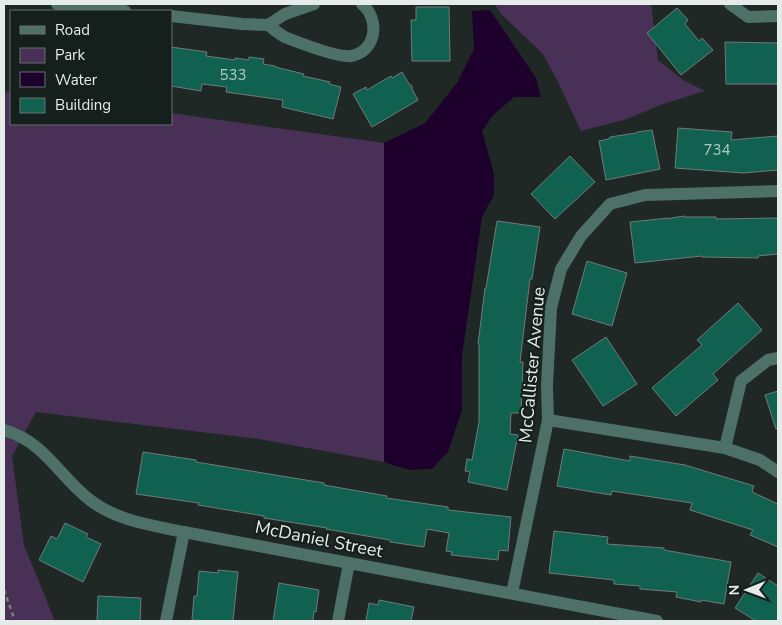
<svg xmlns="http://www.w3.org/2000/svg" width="782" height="625" font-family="'Nunito Sans',sans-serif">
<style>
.green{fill:#483056}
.water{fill:#1e002d}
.building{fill:#116151;stroke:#707b78}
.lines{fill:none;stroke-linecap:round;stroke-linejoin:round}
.path{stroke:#7c8381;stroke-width:2.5;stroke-dasharray:4 4;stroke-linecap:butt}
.street{stroke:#4d7167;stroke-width:12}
.labels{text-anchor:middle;stroke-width:4.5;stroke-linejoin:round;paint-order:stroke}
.number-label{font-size:15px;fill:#b0c8c3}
.street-label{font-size:18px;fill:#e5ebe9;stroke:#151f1c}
</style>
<rect width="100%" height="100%" fill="#1f2825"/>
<g class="green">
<path d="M 490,4 L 651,4 L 658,60 L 683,80 L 705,91 L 663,104 L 627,119 L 581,131 L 558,82 L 543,54 L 502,15 L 495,5 Z"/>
<path d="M 11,91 L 11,124 L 171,124 L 171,113 L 384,143 L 384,462 L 259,439 L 36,412 L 12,456 L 24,545 L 55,621 L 4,621 L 4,92 Z"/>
</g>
<path class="water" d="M 490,10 L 536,78 L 541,97 L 514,97 L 493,115 L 482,131 L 494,174 L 494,195 L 482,217 L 462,356 L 462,410 L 448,452 L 432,469 L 409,470 L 384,462 L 384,143 L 425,123 L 457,83 L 474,49 L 472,11 Z"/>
<g class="building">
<path d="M 416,7 L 449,7 L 450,61 L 412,61 L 411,20 L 416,20 Z"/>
<path d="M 677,8 L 688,20 L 685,24 L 699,41 L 702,38 L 713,50 L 681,75 L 647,33 Z"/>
<path d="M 725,42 L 778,43 L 778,84 L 726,84 Z"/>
<path d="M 171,47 L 207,52 L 206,56 L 235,60 L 235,58 L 249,60 L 249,57 L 264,59 L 263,64 L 275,66 L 275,67 L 304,74 L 303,76 L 330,82 L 329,84 L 341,87 L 333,119 L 282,107 L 283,100 L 226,92 L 227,87 L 202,84 L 201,91 L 171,86 Z"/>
<path d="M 402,72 L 409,84 L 412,86 L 412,89 L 418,100 L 372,127 L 353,94 L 366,87 L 367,90 L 391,76 L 392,78 Z"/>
<path d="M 678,128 L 732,132 L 731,140 L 778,136 L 778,170 L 743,173 L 675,168 Z"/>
<path d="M 652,130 L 660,169 L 606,180 L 599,141 L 609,139 L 610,137 L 636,133 L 637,132 Z"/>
<path d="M 570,156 L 595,182 L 555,219 L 531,194 Z"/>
<path d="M 685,216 L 685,217 L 716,217 L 716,219 L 778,218 L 778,254 L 758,256 L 758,258 L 702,257 L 702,256 L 635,263 L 630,222 L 669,218 L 669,219 L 671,219 L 671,218 Z"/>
<path d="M 497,221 L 540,227 L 532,279 L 530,279 L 520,362 L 523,362 L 521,413 L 511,413 L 510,434 L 518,435 L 507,490 L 468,482 L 470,472 L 465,471 L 467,459 L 472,460 L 479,422 L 479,344 L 478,344 L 485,288 L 486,288 Z"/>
<path d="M 587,261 L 627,273 L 612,326 L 572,314 Z"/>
<path d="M 738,303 L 762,330 L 713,374 L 718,380 L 676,416 L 652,388 L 702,345 L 697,340 Z"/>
<path d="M 606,337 L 637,384 L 603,406 L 572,360 Z"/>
<path d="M 778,391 L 778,428 L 776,429 L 765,395 Z"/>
<path d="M 564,449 L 630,461 L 630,456 L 685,465 L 754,486 L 752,492 L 778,504 L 778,547 L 750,535 L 753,530 L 690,510 L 692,503 L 612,491 L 611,495 L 557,486 Z"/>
<path d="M 143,452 L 196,460 L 196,462 L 324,483 L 324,485 L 387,496 L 386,498 L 448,507 L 448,510 L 511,517 L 508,551 L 499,550 L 498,560 L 451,555 L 452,552 L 446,551 L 449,533 L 427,529 L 424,547 L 390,542 L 390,540 L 326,529 L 327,528 L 264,518 L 264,516 L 198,505 L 199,503 L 136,494 Z"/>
<path d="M 65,523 L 88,534 L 86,537 L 101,544 L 83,582 L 39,560 L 51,536 L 57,539 Z"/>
<path d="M 554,531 L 608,537 L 607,544 L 664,548 L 664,550 L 731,562 L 724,604 L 701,600 L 701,602 L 676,597 L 677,592 L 640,589 L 640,586 L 614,584 L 614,580 L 549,573 Z"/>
<path d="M 218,570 L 238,572 L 233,621 L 208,621 L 192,620 L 194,596 L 197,596 L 199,571 L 218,573 Z"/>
<path d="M 758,573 L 778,586 L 778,621 L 756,621 L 735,608 Z"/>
<path d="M 279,583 L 319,590 L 316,612 L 314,611 L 313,621 L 273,621 Z"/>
<path d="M 98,596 L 141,598 L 140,621 L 97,621 Z"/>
<path d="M 379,600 L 414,607 L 411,621 L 366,621 L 369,603 L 378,605 Z"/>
</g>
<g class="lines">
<path class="path" d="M 4,590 L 15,621"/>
<g class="street">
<path d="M 57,4 L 125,11"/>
<path d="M 730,4 L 748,17 L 778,16"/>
<path d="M 171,16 L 242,24 L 268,25 L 285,14 L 314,4"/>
<path d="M 268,25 C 274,29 280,35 287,38 C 300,43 338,58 351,56 C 377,51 380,19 362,4"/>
<path d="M 548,420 L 725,448 L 760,460 L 778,472"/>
<path d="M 4,430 C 45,442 59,476 90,500 C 117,521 151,525 184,532 L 657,621"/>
<path d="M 725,448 L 741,381 L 768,360 L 778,358"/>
<path d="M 512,593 L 548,420 L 547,386 L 551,308 L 561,269 L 581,236 L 610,204 L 645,195 L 778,191"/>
<path d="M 166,621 L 184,532"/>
<path d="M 338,621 L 349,563"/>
</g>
</g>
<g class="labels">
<g class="number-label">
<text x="233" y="80">533</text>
<text x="717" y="155">734</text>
</g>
<g class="street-label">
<text transform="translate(532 365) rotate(-85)" y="6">McCallister Avenue</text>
<text transform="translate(319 539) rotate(11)" y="6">McDaniel Street</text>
</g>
</g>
<rect width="782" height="625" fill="none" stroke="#e5ebe9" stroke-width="10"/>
<rect x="10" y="10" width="162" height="115" fill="#151f1c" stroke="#68716e"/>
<rect x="20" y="26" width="25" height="8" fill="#4d7167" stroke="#68716e"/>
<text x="55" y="35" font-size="15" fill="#e5ebe9">Road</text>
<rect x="20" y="48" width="25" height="15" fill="#483056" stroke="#68716e"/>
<text x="55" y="60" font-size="15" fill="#e5ebe9">Park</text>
<rect x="20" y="72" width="25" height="15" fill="#1e002d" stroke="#68716e"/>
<text x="55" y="85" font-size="15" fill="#e5ebe9">Water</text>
<rect x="20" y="98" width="25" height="15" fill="#116151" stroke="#68716e"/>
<text x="55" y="110" font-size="15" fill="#e5ebe9">Building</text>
<g transform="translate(747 590) rotate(269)" stroke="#151f1c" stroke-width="4" paint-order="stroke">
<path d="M0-4L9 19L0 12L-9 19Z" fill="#e5ebe9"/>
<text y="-8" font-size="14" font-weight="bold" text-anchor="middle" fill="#e5ebe9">N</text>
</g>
</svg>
